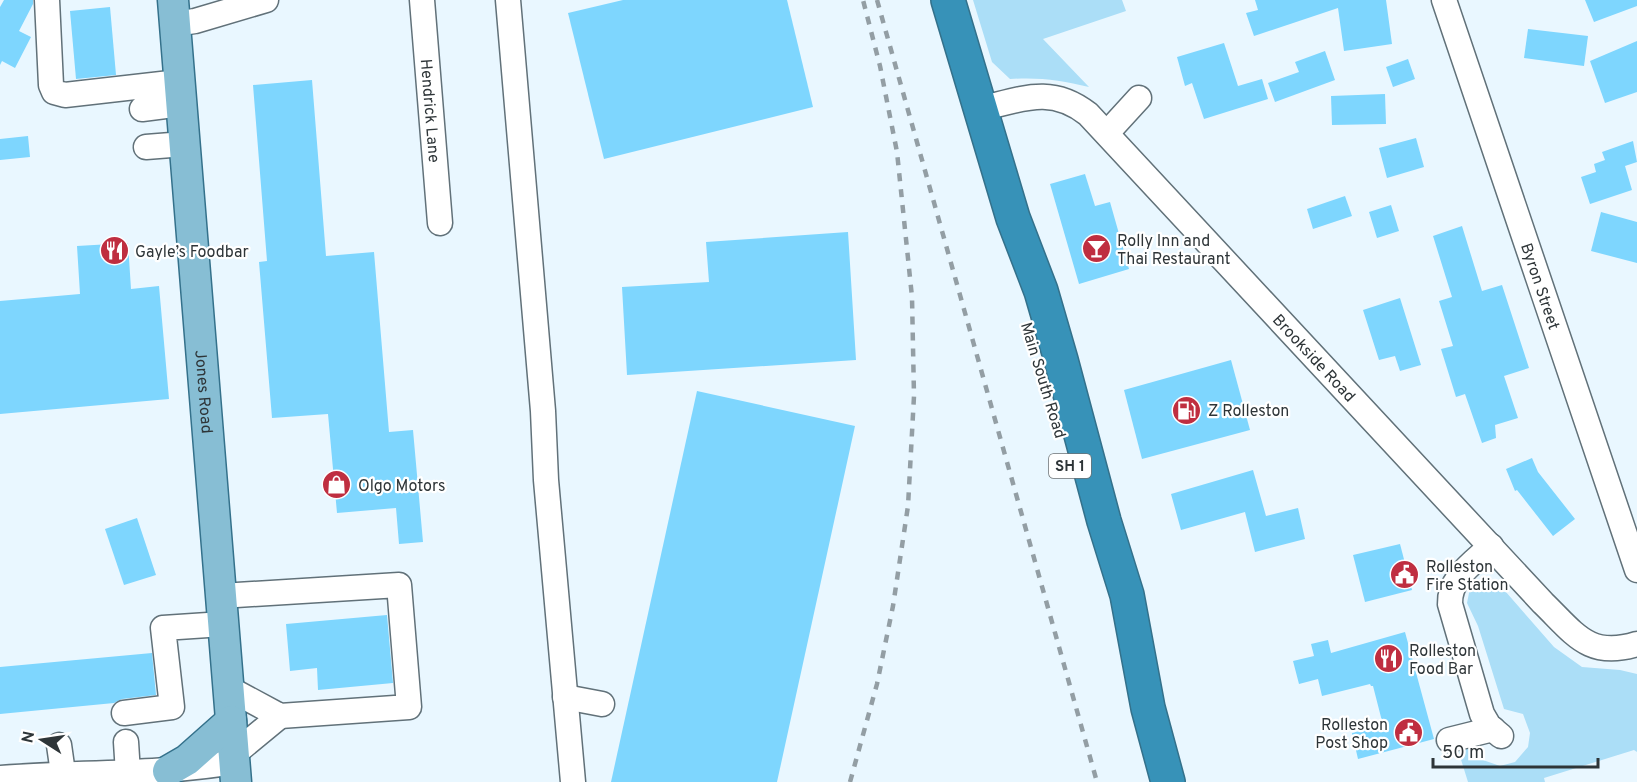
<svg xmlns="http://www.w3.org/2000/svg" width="1637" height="782" font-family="Overpass,sans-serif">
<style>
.green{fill:#abdef7}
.building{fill:#7ed6fe}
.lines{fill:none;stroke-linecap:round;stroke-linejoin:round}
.minor-casing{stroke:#617179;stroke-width:27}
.major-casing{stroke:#34718b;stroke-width:33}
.highway-casing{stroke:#34718b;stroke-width:36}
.minor{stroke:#fff;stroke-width:24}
.major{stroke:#87bed4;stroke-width:30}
.highway{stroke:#3792b8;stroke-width:33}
.rail{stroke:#939ea4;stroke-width:4.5;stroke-dasharray:8 8;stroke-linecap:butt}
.labels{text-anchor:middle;stroke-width:4.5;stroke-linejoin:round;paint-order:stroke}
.shield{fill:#fff;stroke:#6d7274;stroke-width:1.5}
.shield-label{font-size:15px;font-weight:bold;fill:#2e3538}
.street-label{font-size:16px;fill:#2e3538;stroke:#fff}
.poi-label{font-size:16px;fill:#2e3538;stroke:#fff;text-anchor:start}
</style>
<rect width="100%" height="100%" fill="#e9f7ff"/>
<g class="green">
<path d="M 973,0 L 1122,0 L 1126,11 L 1043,39 L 1089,87 C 1062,80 1038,77 1010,79 L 992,62 Z"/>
<path d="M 1486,582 L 1499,584 L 1554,647 L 1582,667 L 1620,670 L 1637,674 L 1637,752 L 1634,750 L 1544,778 L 1545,782 L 1468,782 L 1458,750 L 1477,748 L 1483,760 L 1500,766 L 1515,762 L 1528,747 L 1530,733 L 1523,714 L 1504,709 L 1478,626 L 1467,603 L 1469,593 L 1474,584 Z"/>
</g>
<g class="building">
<path d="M 4,0 L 33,0 L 33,4 L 19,31 L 31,37 L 15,68 L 2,61 L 0,65 L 0,7 Z"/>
<path d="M 623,0 L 787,0 L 813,107 L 604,159 L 568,13 Z"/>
<path d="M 1255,0 L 1386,0 L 1392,44 L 1344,51 L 1338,8 L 1254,36 L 1246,13 L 1258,10 Z"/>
<path d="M 1585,0 L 1637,0 L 1637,6 L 1594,22 Z"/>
<path d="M 110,7 L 116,75 L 76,79 L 70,11 Z"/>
<path d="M 1528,29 L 1588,36 L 1584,66 L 1524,58 Z"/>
<path d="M 1637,41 L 1637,92 L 1605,103 L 1590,61 Z"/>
<path d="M 1224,43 L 1238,86 L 1262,79 L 1268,99 L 1204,119 L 1192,83 L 1185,86 L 1177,57 Z"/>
<path d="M 1325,51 L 1335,80 L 1275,102 L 1268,83 L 1299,72 L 1295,62 Z"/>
<path d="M 1408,59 L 1415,79 L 1393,87 L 1386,67 Z"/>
<path d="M 312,80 L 326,256 L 374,252 L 389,432 L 413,430 L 423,542 L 399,544 L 396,508 L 337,513 L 328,414 L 272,418 L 259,262 L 267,261 L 253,85 Z"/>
<path d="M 1385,94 L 1386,124 L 1332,125 L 1331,96 Z"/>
<path d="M 28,136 L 30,157 L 0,160 L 0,139 Z"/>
<path d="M 1416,138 L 1424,167 L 1387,178 L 1379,148 Z"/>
<path d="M 1633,141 L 1637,162 L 1625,166 L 1632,190 L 1590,204 L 1581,177 L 1596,172 L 1594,164 L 1605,160 L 1602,152 Z"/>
<path d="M 1085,174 L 1095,206 L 1110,202 L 1129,269 L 1079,284 L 1050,184 Z"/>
<path d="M 1345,196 L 1352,216 L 1313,229 L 1307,209 Z"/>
<path d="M 1391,205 L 1399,231 L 1377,238 L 1369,212 Z"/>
<path d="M 1601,212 L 1637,222 L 1637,263 L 1591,251 Z"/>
<path d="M 1462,226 L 1482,291 L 1502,285 L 1529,368 L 1504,376 L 1518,418 L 1495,425 L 1496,438 L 1482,443 L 1465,394 L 1456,397 L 1441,349 L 1453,346 L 1439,301 L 1452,297 L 1433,236 Z"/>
<path d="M 848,232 L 856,360 L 627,375 L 622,287 L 709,282 L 706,242 Z"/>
<path d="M 128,243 L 131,289 L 159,286 L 169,399 L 0,414 L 0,301 L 80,294 L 77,246 Z"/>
<path d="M 1400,298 L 1421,365 L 1400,371 L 1395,356 L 1379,360 L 1363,310 Z"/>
<path d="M 1231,360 L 1250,430 L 1142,459 L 1124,390 Z"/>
<path d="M 697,391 L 855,426 L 777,782 L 611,782 Z"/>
<path d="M 1532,458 L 1538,472 L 1575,519 L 1553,536 L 1517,490 L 1515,491 L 1506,469 Z"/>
<path d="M 1253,470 L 1266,516 L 1298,508 L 1305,539 L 1255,552 L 1245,512 L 1181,530 L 1171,494 Z"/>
<path d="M 137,518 L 156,575 L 124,585 L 105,529 Z"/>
<path d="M 1400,544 L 1412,590 L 1365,602 L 1353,555 Z"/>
<path d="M 387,615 L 393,683 L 318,690 L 317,668 L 290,671 L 286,624 Z"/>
<path d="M 1405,632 L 1434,739 L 1358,759 L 1352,733 L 1383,725 L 1373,686 L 1371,686 L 1370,684 L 1322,696 L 1318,679 L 1299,684 L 1293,661 L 1314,656 L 1311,644 L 1328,640 L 1331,653 Z"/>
<path d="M 152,653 L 156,695 L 122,699 L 114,703 L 0,714 L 0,667 Z"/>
</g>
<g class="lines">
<defs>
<g id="minor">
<path d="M 47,0 L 51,85 L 54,92 L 65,95 L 179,82"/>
<path id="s1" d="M 422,0 L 440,223"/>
<path d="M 508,0 L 543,411 L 546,480 L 573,782"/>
<path id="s2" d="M 1444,0 L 1637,570"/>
<path d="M 174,24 L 195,21 L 266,0"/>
<path d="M 142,109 L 181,104"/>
<path id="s3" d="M 980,109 C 1022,99 1051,85 1088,114 L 1543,603 C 1575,634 1589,659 1637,644"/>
<path d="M 1107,133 L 1139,98"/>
<path d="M 146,147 L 184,144"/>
<path d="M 1491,546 C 1473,563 1449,578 1450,604 L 1482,714 L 1489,726 L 1501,736"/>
<path d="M 221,596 L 399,585 L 409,707 L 280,716 L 228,688"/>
<path d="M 565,697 L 602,704"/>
<path d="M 124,713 L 172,707 L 163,628 L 223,624"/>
<path d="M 1449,740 L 1493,729"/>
<path d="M 126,742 L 128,773"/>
<path d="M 59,745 L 63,773"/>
<path d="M 234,754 L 280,716"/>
<path d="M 0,778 C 78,772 157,775 234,762"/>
</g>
<g id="major">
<path id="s4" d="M 173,0 L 236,782"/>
<path d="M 168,771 L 187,760 L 231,721"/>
</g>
<path id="highway" d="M 948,0 L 1013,218 L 1041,291 L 1061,360 L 1104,521 L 1127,595 L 1148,708 L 1168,782"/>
</defs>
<use href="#minor" class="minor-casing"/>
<use href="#major" class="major-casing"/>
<use href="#highway" class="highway-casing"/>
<use href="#minor" class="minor"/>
<use href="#major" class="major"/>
<use href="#highway" class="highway"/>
<g class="rail">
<path d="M 877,0 L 1097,782"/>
<path d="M 850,782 L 877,684 L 893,606 L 908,506 L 914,396 L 912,297 L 897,152 L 880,66 L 863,0"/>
</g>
</g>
<defs>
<symbol id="bar-disc" viewBox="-11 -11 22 22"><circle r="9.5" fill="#bf2e40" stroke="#fff"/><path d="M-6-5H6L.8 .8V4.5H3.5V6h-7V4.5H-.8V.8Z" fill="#fff"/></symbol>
<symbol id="restaurant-disc" viewBox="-11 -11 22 22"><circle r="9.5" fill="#bf2e40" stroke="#fff"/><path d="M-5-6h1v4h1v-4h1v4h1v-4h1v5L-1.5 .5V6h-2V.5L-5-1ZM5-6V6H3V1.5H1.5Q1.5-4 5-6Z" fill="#fff"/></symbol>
<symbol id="fuel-disc" viewBox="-11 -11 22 22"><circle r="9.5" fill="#bf2e40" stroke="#fff"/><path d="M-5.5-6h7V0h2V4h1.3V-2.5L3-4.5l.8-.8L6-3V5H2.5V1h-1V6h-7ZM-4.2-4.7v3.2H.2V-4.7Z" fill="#fff"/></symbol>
<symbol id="shop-disc" viewBox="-11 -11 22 22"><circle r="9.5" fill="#bf2e40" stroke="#fff"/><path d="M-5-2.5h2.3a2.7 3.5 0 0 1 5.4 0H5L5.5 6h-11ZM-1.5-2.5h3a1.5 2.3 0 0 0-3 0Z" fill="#fff"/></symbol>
<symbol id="civic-disc" viewBox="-11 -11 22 22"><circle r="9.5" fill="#bf2e40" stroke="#fff"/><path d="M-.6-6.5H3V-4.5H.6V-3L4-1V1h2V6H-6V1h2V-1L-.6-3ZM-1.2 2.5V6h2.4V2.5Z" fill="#fff"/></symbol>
</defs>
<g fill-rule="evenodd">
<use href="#bar-disc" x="1080" y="232" width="33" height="33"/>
<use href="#restaurant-disc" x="98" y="234" width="33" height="33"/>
<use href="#fuel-disc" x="1170" y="394" width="33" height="33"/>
<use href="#shop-disc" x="320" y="468" width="33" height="33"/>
<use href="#civic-disc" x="1388" y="558" width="33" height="33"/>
<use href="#restaurant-disc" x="1372" y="642" width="33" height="33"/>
<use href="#civic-disc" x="1392" y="716" width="33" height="33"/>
</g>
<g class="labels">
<rect class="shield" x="1049" y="454" width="42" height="24" rx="4.5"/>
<g class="shield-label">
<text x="1070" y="471">SH 1</text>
</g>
<g class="street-label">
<text dy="6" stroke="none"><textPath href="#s1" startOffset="111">Hendrick Lane</textPath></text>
<text dy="6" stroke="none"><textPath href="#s2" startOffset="302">Byron Street</textPath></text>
<text dy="6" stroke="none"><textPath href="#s3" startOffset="446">Brookside Road</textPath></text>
<text transform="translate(1044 380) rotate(73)" y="6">Main South Road</text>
<text dy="6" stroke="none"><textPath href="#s4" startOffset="393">Jones Road</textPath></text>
</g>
<g class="poi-label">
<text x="1117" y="246">Rolly Inn and<tspan x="1117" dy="18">Thai Restaurant</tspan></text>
<text x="135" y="257">Gayle’s Foodbar</text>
<text x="1208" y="416">Z Rolleston</text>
<text x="358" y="491">Olgo Motors</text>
<text x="1426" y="572">Rolleston<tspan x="1426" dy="18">Fire Station</tspan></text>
<text x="1409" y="656">Rolleston<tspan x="1409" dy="18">Food Bar</tspan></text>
<text x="1388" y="730" text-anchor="end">Rolleston<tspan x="1388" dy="18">Post Shop</tspan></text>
</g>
</g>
<g transform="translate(42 740) rotate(282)" stroke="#ffffff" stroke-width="4.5" paint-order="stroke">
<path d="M0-4.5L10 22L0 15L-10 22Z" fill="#2e3538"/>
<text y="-9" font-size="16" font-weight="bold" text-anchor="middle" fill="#2e3538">N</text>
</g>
<path d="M1433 758v9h165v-9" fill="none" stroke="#2e3538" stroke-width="3"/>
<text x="1442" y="758" font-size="18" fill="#2e3538" stroke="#ffffff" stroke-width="4.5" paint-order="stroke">50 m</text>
</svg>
